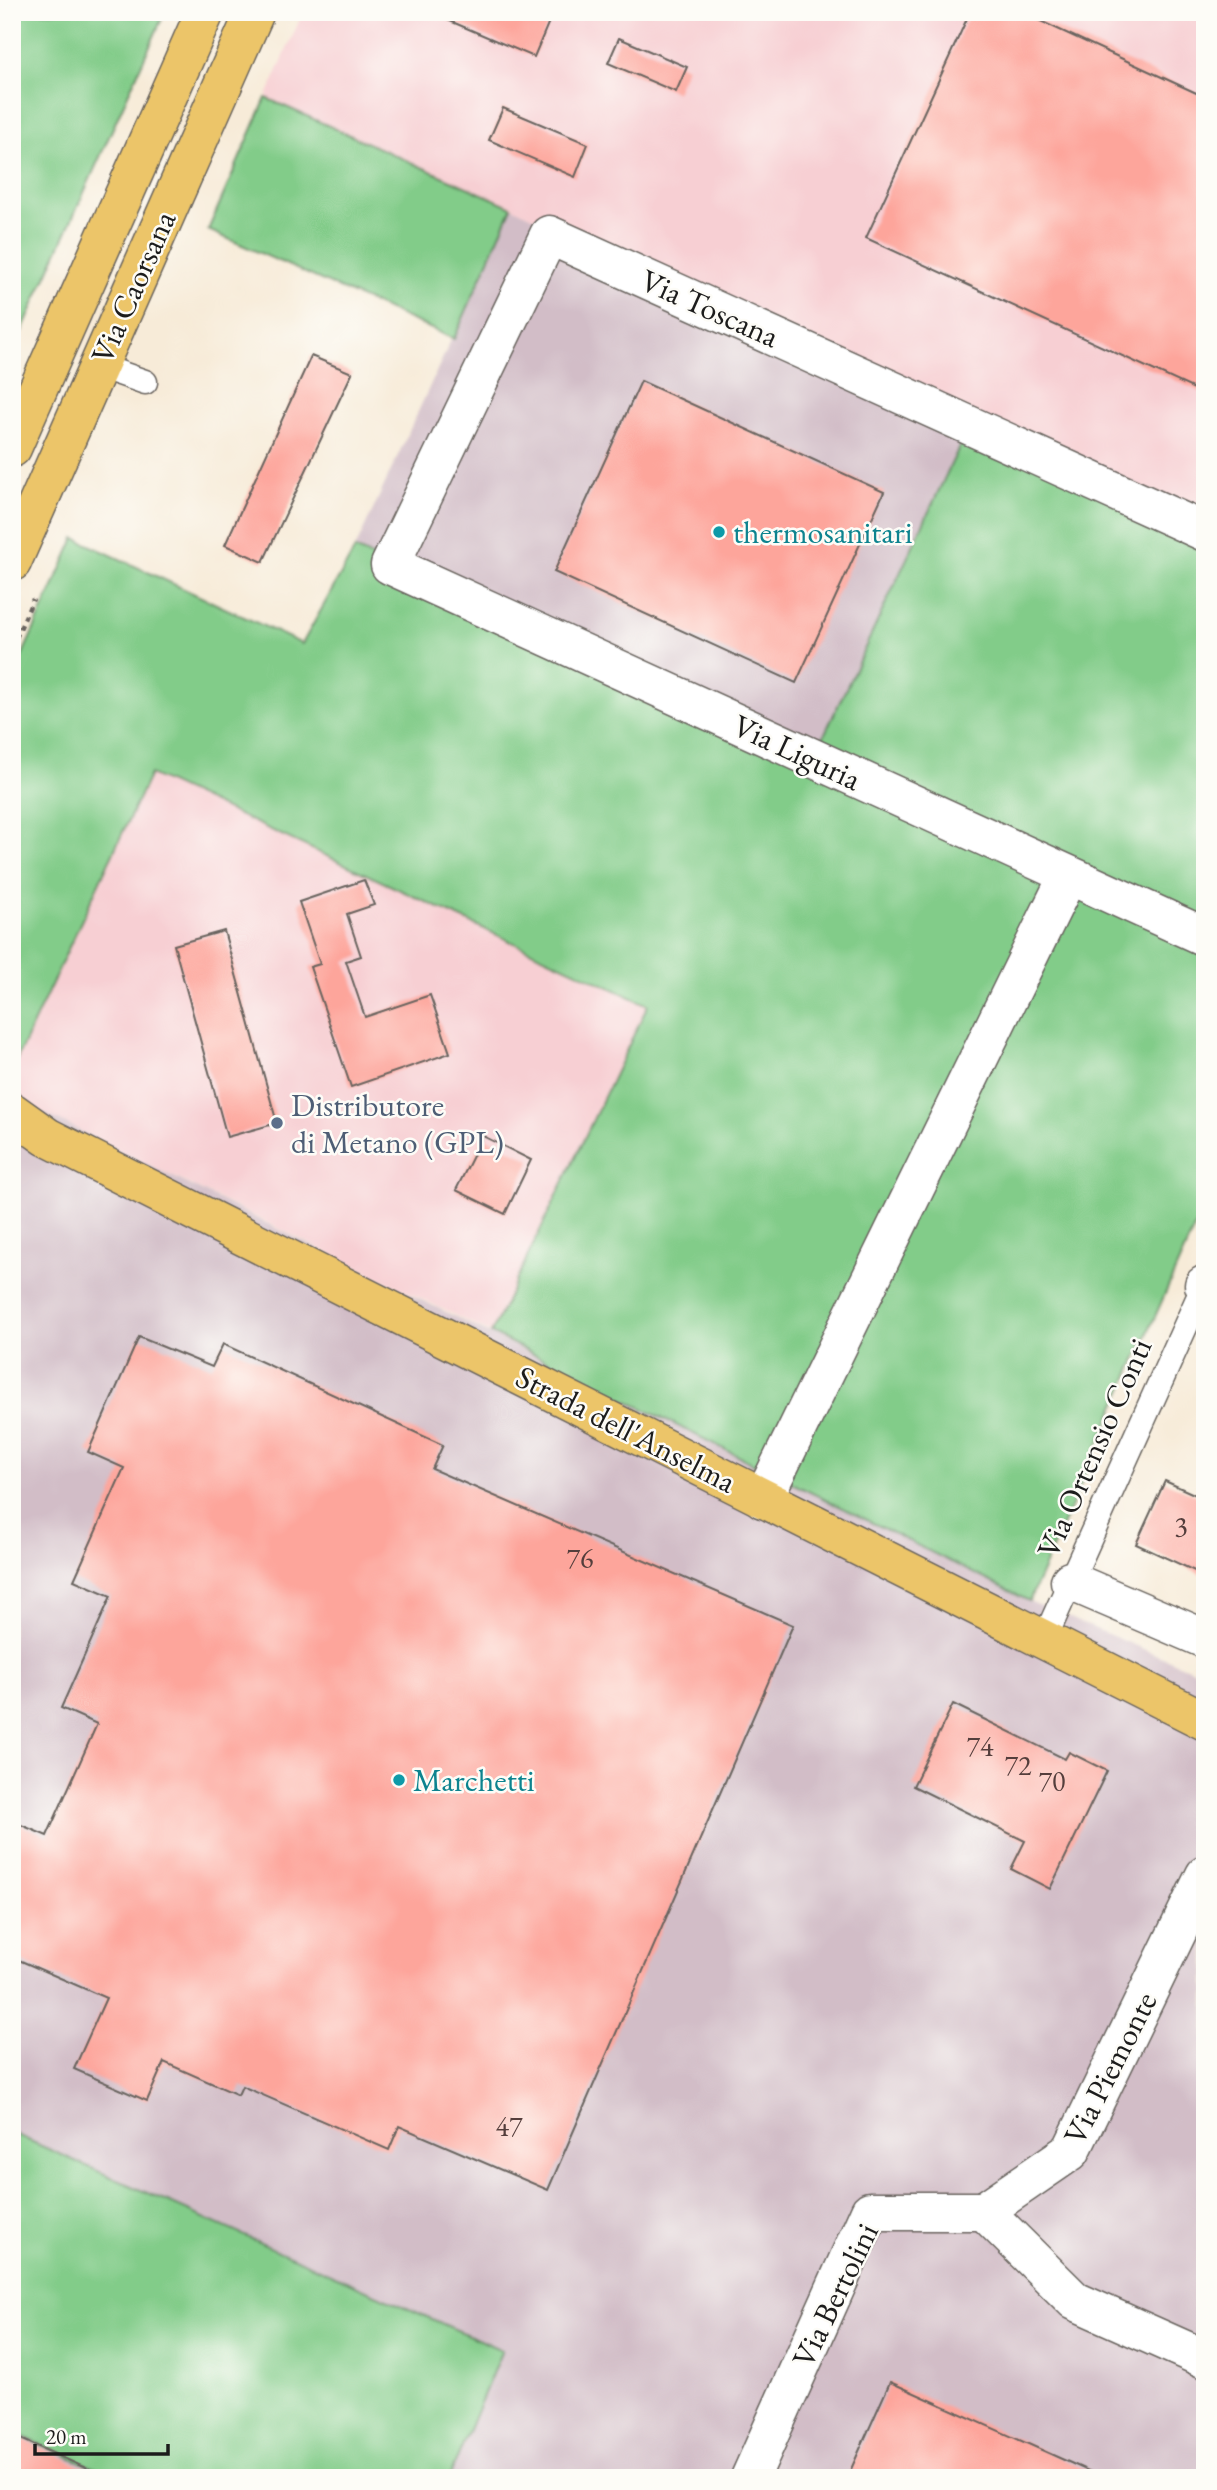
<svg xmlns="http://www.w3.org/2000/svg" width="1217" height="2490" font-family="'EB Garamond',serif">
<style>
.built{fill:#f7cfd3}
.industrial{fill:#d2bdc7}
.green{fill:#82cc89;stroke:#4f7452;stroke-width:2}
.building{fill:#fda59b}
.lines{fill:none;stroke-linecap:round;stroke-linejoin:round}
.lane-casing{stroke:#69645e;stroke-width:27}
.street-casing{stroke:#69645e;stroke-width:41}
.primary-casing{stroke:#69645e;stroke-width:41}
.path{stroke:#69645e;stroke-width:4.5;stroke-dasharray:5 5;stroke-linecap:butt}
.lane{stroke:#fff;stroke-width:24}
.street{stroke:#fff;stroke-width:38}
.primary{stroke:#ecc569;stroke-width:38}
.culture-dot{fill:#0f9aa8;stroke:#fdfcf7;stroke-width:2.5}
.service-dot{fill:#5c6f8a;stroke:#fdfcf7;stroke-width:2.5}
.labels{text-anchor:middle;stroke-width:5;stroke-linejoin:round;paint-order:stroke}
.number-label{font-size:28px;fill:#543e3c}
.street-label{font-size:32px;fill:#1c1c1c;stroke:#fdfcf7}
.culture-label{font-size:32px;fill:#0d838f;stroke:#fdfcf7;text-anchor:start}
.service-label{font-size:32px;fill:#4e5e75;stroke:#fdfcf7;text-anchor:start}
</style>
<rect width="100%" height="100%" fill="#fdfcf7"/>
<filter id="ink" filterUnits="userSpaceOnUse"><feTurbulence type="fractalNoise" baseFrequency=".0143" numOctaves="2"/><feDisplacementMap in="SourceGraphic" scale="14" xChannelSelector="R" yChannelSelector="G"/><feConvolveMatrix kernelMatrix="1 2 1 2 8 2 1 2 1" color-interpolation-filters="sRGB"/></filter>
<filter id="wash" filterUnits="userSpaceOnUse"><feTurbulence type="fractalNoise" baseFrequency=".00686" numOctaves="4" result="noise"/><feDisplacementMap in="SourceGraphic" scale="28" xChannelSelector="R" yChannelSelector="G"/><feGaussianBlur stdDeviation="1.57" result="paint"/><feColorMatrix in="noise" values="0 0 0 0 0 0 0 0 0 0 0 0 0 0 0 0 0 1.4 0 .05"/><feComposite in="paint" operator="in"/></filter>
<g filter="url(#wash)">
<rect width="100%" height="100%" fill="#f7ebd8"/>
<g class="built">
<path d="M 303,12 L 1205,12 L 1205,527 L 774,334 L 512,207 L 266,98 Z"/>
<path d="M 150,774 L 648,1005 L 491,1333 L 12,1097 L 12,1069 Z"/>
</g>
<g class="industrial">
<path d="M 512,207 L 969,426 L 814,760 L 355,549 Z"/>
<path d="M 12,1097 L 1029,1601 L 1205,1675 L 1205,2478 L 12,2478 Z"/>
</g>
<g class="green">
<path d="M 12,12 L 165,12 L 12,353 Z"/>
<path d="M 266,98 L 512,207 L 454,339 L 208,230 Z"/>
<path d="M 969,426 L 1205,527 L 1205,1204 L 1029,1601 L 491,1333 L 648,1005 L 150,774 L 12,1069 L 12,678 L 75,538 L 302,644 L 355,549 L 813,759 Z"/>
<path d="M 12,2133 L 502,2350 L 449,2478 L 117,2478 L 12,2432 Z"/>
</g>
<g id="blocks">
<g class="building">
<path d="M 429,12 L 553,12 L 534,57 Z"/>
<path d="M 970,12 L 1021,12 L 1205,97 L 1205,394 L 866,238 Z"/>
<path d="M 619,38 L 687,67 L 676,92 L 608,63 Z"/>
<path d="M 503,108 L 588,144 L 575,177 L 489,140 Z"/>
<path d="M 311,356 L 352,373 L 263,562 L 225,545 Z"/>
<path d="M 641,381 L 884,492 L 796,683 L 554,572 Z"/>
<path d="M 364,880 L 374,905 L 347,914 L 361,956 L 346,961 L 365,1017 L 430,995 L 450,1053 L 351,1087 L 310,967 L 320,964 L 299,902 Z"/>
<path d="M 224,931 L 277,1123 L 227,1137 L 174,945 Z"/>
<path d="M 483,1136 L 531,1160 L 505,1214 L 456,1190 Z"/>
<path d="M 139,1337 L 212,1367 L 223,1344 L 443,1445 L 432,1469 L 793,1625 L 548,2190 L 399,2126 L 389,2150 L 242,2086 L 238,2095 L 164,2062 L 147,2101 L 74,2069 L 106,1998 L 12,1957 L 12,1821 L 47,1836 L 97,1724 L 61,1708 L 111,1596 L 74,1580 L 124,1468 L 88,1452 Z"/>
<path d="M 1205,1387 L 1205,1406 L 1198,1403 Z"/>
<path d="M 1165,1481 L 1205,1499 L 1205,1566 L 1201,1574 L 1136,1544 Z"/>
<path d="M 953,1704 L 1065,1759 L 1069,1752 L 1107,1771 L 1050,1889 L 1011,1869 L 1025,1841 L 913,1786 Z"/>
<path d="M 890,2382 L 1104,2478 L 847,2478 Z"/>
<path d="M 12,2435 L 108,2478 L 12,2478 Z"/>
</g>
</g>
</g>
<g filter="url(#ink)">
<use href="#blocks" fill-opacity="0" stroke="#69645e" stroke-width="2"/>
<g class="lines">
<defs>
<g id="lane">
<path d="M 99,366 L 145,382"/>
<path d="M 1044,1640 L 1205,1283"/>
</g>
<g id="street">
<path d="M 1205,532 L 549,235 L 390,565 L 1205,937"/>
<path d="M 1204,1285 L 1205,1285"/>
<path d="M 763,1499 L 1068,876"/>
<path d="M 1070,1581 L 1205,1639"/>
<path d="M 1205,1875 L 1071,2151 L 984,2211 L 1075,2301 L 1205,2359"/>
<path d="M 750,2478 L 870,2211 L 984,2211"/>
</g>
<g id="primary">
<path d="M 12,448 L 205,12"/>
<path d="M 12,562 L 255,12"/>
<path d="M 12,1112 L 47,1137 L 1205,1721"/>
</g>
</defs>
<use href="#lane" class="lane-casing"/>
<use href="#street" class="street-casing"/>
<use href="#primary" class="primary-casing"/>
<path class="path" d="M 12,647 L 33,599"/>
<use href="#lane" class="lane"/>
<use href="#street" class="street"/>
<use href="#primary" class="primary"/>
</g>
</g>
<g class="culture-dot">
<circle cx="719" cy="532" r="7"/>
<circle cx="399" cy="1780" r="7"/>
</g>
<circle class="service-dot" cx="277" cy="1123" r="7"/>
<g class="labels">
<g class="number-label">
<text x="1181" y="1536">3</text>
<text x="580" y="1568">76</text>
<text x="980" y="1756">74</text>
<text x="1018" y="1775">72</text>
<text x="1052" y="1791">70</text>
<text x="509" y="2136">47</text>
</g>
<g class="street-label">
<text transform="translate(133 287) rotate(-66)" y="11">Via Caorsana</text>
<text transform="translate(710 308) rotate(24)" y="11">Via Toscana</text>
<text transform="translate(797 752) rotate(25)" y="11">Via Liguria</text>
<text transform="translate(626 1429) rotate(27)" y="11">Strada dell'Anselma</text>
<text transform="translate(1094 1448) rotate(-66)" y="11">Via Ortensio Conti</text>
<text transform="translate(1110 2068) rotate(-63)" y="11">Via Piemonte</text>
<text transform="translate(835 2295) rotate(-64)" y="11">Via Bertolini</text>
</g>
<g class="culture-label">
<text x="733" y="543">thermosanitari</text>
<text x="413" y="1791">Marchetti</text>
</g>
<g class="service-label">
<text x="291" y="1116">Distributore<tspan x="291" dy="37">di Metano (GPL)</tspan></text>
</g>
</g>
<rect width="1217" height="2490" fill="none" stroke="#fdfcf7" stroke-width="42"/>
<path d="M35 2444v10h133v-10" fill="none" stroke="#1c1c1c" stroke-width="3.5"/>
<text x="46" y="2444" font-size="21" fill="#1c1c1c" stroke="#fdfcf7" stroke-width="5" paint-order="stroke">20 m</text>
</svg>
